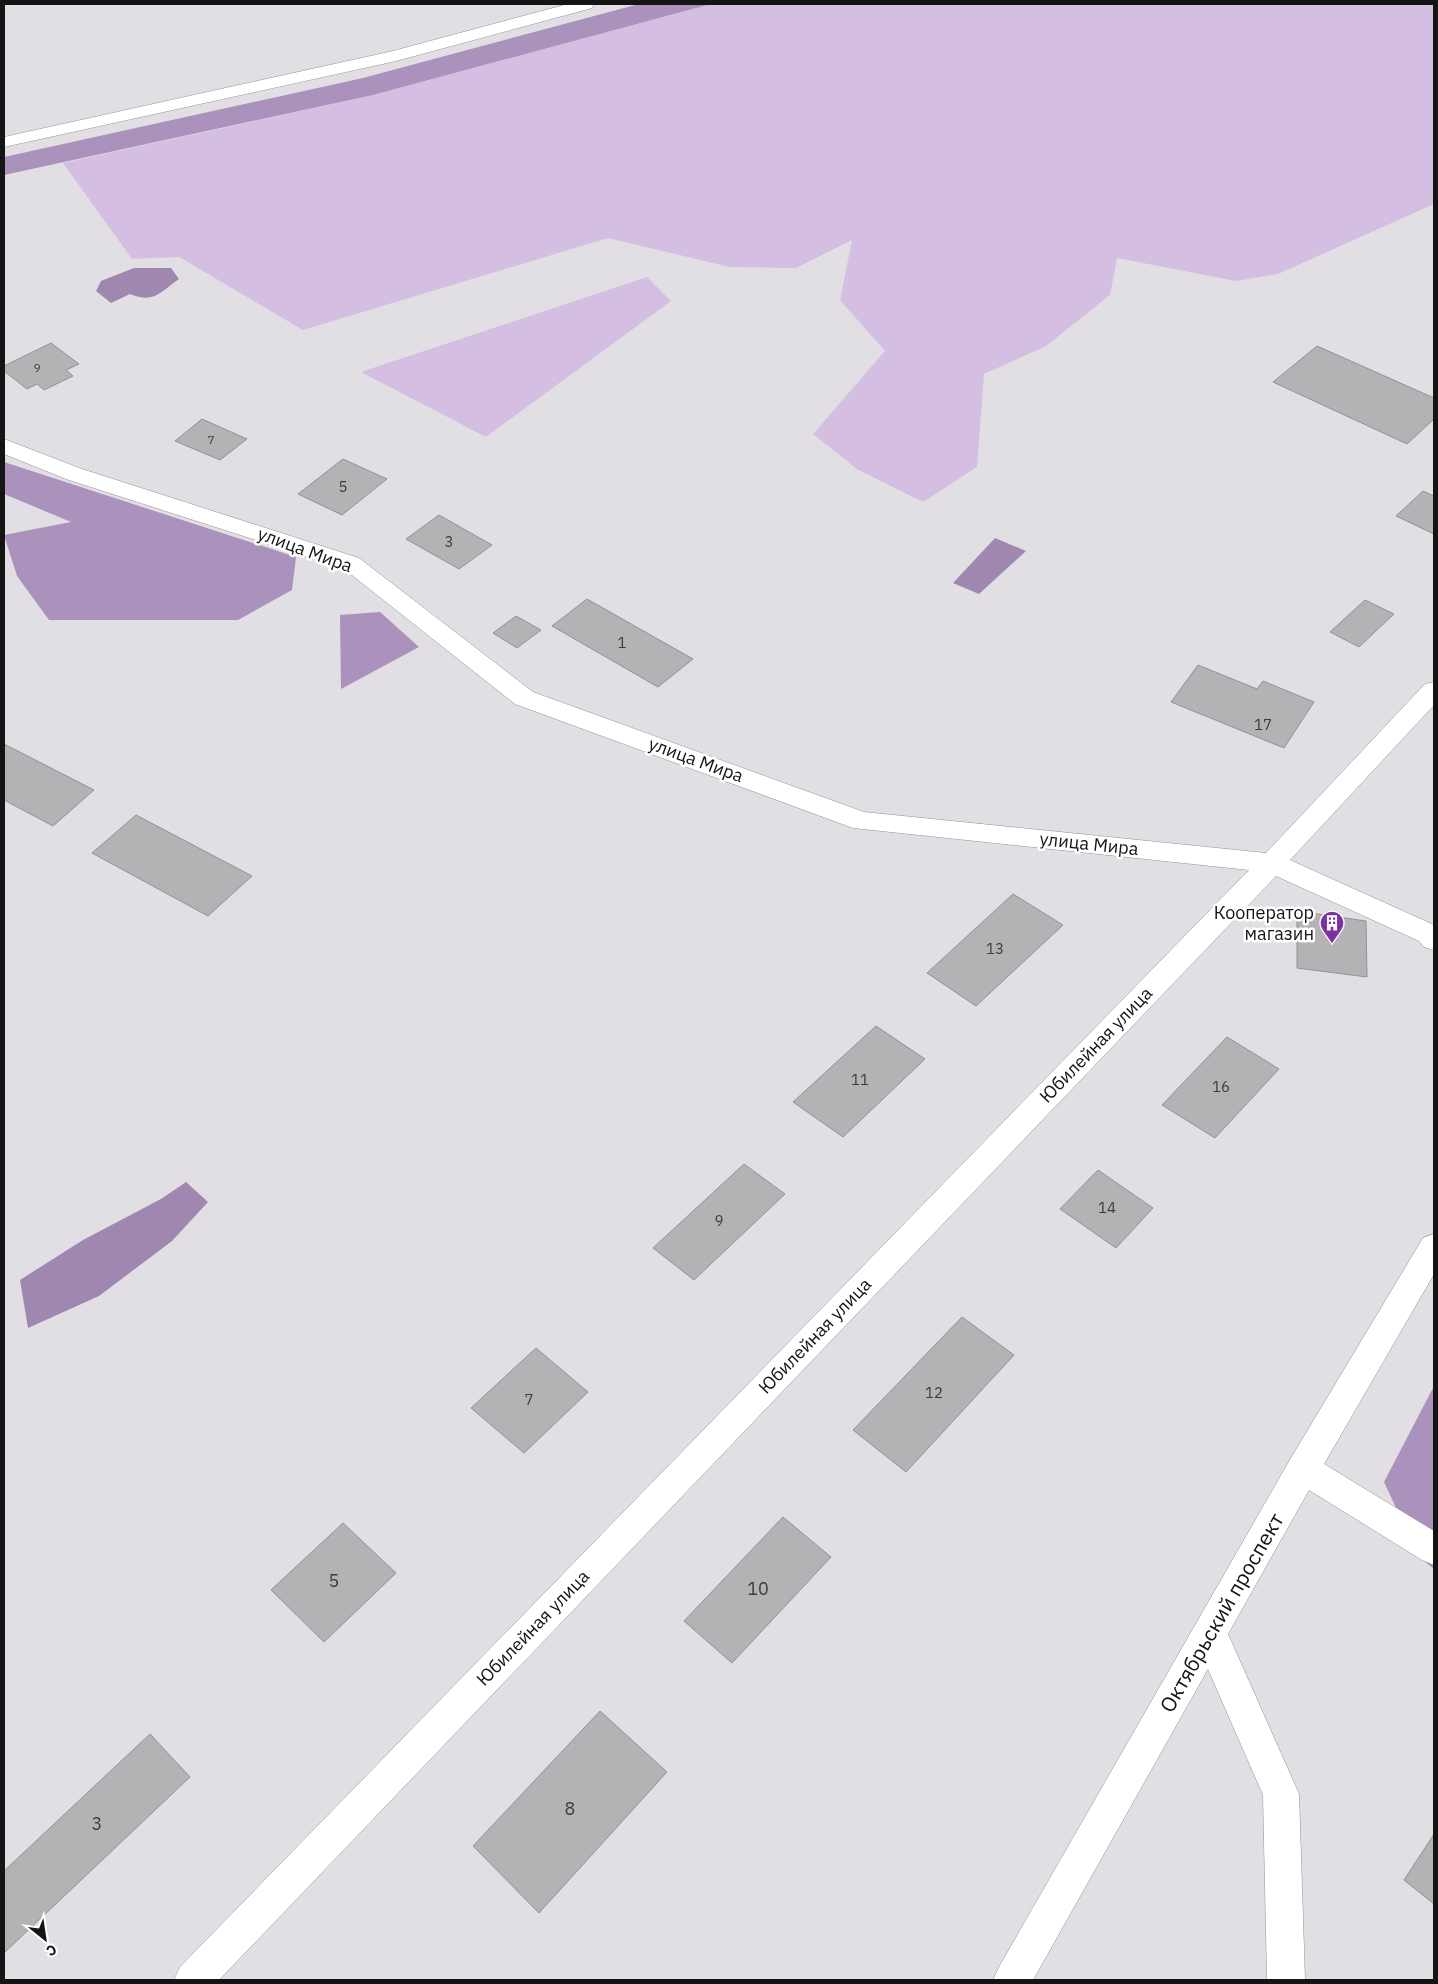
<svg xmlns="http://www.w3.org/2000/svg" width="1438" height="1984" font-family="'IBM Plex Sans',sans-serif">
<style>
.green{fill:#d4bfe3}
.forest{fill:#aa92bc}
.water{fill:#9f87b0}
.building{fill:#b4b2b5;stroke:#939194}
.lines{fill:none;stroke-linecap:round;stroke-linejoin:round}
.minor-casing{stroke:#949295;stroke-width:1}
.minor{fill:#fff;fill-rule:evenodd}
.labels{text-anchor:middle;stroke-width:5;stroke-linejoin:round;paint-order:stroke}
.far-number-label{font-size:12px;fill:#3d3c3d}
.number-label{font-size:15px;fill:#3d3c3d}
.street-label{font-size:18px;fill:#151415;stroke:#fff}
.poi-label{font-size:18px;fill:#151415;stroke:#fff;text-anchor:end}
.near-number-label{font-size:18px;fill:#3d3c3d}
.near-street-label{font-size:21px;fill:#151415;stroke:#fff}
</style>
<rect width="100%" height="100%" fill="#e1dfe3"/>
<g class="green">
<path d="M 711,4 L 1434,4 L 1434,204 L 1278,274 L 1236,281 L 1117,258 L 1110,295 L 1046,346 L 984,374 L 977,467 L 923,502 L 857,469 L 813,434 L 885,351 L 840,300 L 852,240 L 796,268 L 730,267 L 608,238 L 303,330 L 179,257 L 132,259 L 63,163 L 373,95 Z"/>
<path d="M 647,277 L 671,301 L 486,437 L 361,372 Z"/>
</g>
<g class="forest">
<path d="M 639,4 L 711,4 L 373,95 L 4,175 L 4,157 L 363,78 Z"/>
<path d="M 4,462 L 296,557 L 292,590 L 238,620 L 49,620 L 17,576 L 4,535 L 71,522 L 4,494 Z"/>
<path d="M 380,612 L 419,647 L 341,689 L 340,615 Z"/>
<path d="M 1434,1386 L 1434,1569 L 1419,1557 L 1384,1482 Z"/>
</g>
<g class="water">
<path d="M 134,268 L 171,268 L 179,279 C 160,292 154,304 130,294 L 111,303 L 96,291 L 101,281 Z"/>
<path d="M 995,538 L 1026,551 L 979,594 L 953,583 Z"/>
<path d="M 186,1182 L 208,1202 L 172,1241 L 99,1296 L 28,1328 L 20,1280 L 83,1240 L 161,1199 Z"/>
</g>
<g class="building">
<path d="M 51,343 L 79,364 L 66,370 L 73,376 L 44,390 L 37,384 L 27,389 L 4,371 L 4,366 Z"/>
<path d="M 1317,346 L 1434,398 L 1434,419 L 1407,444 L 1273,382 Z"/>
<path d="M 202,419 L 247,439 L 220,460 L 175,441 Z"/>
<path d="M 343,459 L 387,479 L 342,515 L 298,494 Z"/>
<path d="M 1423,491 L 1434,496 L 1434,534 L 1396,516 Z"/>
<path d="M 439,515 L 492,545 L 459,569 L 406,539 Z"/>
<path d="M 587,599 L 693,659 L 658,687 L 552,626 Z"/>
<path d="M 1365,600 L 1394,614 L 1359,647 L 1330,632 Z"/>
<path d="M 516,616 L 541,630 L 517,648 L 493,633 Z"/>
<path d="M 1198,665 L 1257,689 L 1263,681 L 1314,702 L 1284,748 L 1171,702 Z"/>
<path d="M 4,744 L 94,790 L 53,826 L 4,800 Z"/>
<path d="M 136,815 L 252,876 L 208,916 L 92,853 Z"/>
<path d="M 1013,894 L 1063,925 L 976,1006 L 927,973 Z"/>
<path d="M 1297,911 L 1366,921 L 1367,977 L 1297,968 Z"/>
<path d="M 876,1026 L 925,1059 L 843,1137 L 793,1102 Z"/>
<path d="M 1227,1037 L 1279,1069 L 1215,1138 L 1162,1105 Z"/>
<path d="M 744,1164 L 785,1194 L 694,1280 L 653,1248 Z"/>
<path d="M 1098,1170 L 1153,1208 L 1116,1248 L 1060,1209 Z"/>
<path d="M 962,1317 L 1014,1355 L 906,1472 L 853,1430 Z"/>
<path d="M 536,1348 L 588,1392 L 524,1453 L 471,1408 Z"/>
<path d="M 783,1517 L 831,1557 L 732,1663 L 684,1621 Z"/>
<path d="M 343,1523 L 396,1573 L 324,1642 L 271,1590 Z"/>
<path d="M 600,1711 L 667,1772 L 539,1913 L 473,1846 Z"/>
<path d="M 150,1734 L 190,1777 L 4,1953 L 4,1871 Z"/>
<path d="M 1434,1834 L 1434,1904 L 1404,1880 Z"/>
</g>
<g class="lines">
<defs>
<g id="minor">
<path d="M 568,4 L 594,4 L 592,8 L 396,61 L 4,147 L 4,137 L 393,51 Z"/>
<path d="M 4,439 L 82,469 L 359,558 L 533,692 L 864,812 L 1266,853 L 1425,684 L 1434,682 L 1434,705 L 1290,860 L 1434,925 L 1434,950 L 1424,947 L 1419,941 L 1276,876 L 219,1980 L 174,1980 L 180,1967 L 1249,870 L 853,828 L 515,704 L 343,568 L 66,479 L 4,454 Z"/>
<path d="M 1434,1234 L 1434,1274 L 1324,1464 L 1434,1531 L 1434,1565 L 1422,1560 L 1309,1490 L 1228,1634 L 1299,1794 L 1305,1980 L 1267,1980 L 1263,1795 L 1208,1669 L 1033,1980 L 993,1980 L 999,1967 L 1291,1458 L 1423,1238 Z"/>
</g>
</defs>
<use href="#minor" class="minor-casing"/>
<use href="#minor" class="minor"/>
</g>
<defs>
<symbol id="building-pin" viewBox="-11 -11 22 30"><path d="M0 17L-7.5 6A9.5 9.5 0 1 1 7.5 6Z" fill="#7b31a3" stroke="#fff"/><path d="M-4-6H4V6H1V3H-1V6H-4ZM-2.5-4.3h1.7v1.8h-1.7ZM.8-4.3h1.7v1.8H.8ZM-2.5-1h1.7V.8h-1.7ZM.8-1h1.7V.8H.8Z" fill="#fff"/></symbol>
</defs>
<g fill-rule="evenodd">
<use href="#building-pin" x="1318" y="909" width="28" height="38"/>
</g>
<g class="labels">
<g class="far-number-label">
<text x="37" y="372">9</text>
<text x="211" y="444">7</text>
</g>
<g class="number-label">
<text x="343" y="492">5</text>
<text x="449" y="547">3</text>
<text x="622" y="648">1</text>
<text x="1263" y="730">17</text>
<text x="995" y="954">13</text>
<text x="860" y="1085">11</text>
<text x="1221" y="1092">16</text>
<text x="1107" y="1213">14</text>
<text x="719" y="1226">9</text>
<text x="934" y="1398">12</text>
<text x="529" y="1405">7</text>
</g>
<g class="street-label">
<text transform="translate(305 550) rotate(20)" y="6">улица Мира</text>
<text transform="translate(696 760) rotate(20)" y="6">улица Мира</text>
<text transform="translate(1089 844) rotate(6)" y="6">улица Мира</text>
<text transform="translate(1096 1045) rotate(-46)" y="6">Юбилейная улица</text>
<text transform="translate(815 1336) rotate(-46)" y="6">Юбилейная улица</text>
<text transform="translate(533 1628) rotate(-46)" y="6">Юбилейная улица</text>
</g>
<g class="poi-label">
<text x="1314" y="919">Кооператор<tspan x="1314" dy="21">магазин</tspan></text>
</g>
<g class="near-number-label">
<text x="334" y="1587">5</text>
<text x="758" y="1595">10</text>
<text x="570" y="1815">8</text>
<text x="97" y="1830">3</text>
</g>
<g class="near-street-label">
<text transform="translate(1222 1613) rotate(-60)" y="7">Октябрьский проспект</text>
</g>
</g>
<rect width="1438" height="1984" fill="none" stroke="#151415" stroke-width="10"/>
<g transform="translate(45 1939) rotate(150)" stroke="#ffffff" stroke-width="4" paint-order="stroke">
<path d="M0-4L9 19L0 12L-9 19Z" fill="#151415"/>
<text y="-8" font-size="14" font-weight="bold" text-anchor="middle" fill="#151415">С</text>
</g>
</svg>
